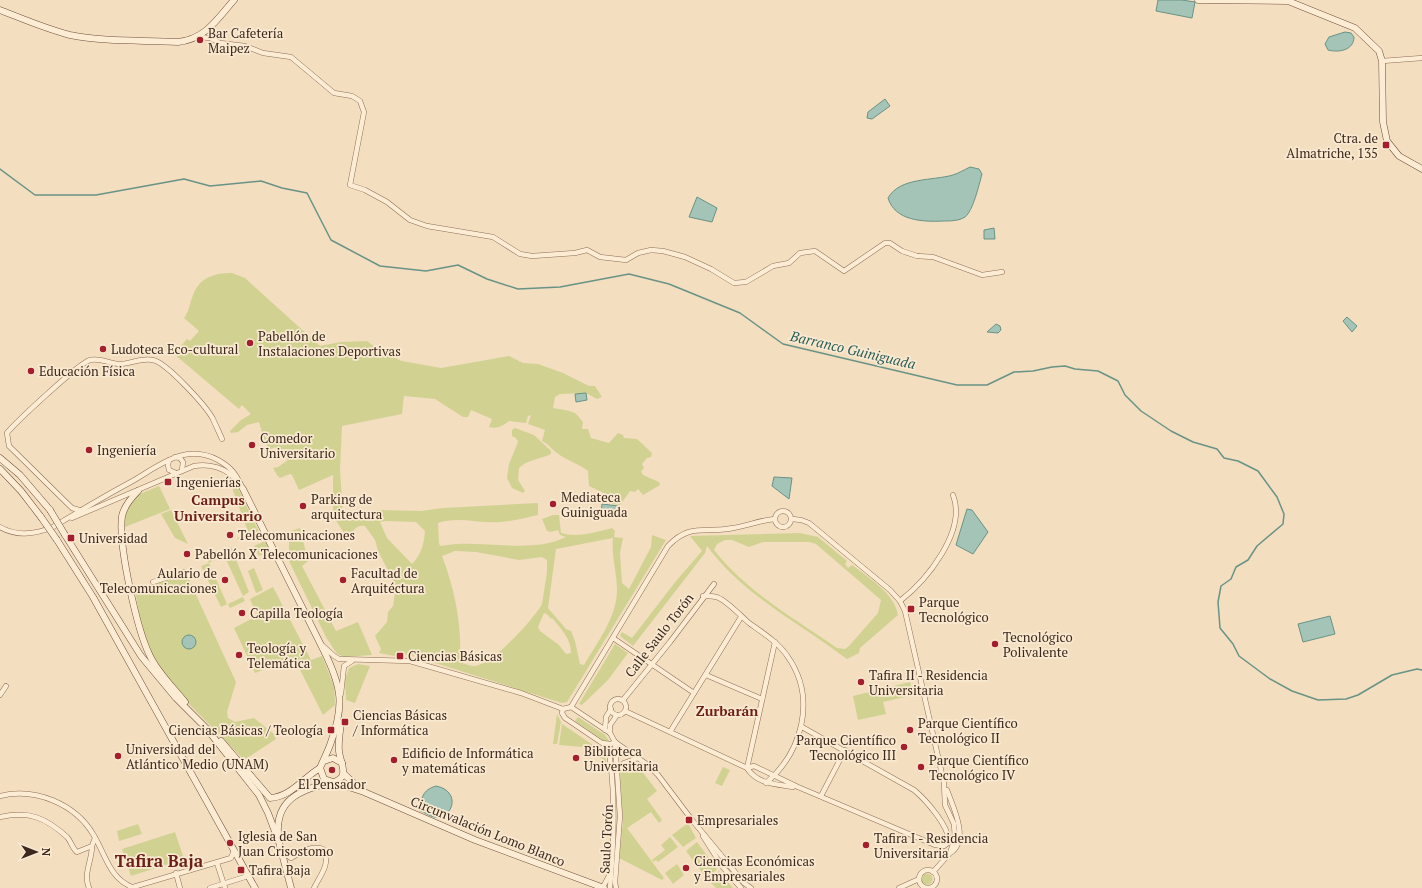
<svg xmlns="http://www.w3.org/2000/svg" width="1422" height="888" font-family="'PT Serif',serif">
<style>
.green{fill:#d1d292;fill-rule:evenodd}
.water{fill:#a3c4b7;stroke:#699385}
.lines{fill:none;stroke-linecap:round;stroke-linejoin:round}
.stream{stroke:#699385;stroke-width:1.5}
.street-casing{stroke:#8e6e56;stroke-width:5.5}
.secondary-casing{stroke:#704f39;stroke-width:7}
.street{stroke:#fcecd4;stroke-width:4.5}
.secondary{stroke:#fcecd4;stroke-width:6}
.secondary-bridge-casing{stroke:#704f39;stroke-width:7;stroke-linecap:butt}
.secondary-bridge{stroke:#fcecd4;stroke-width:6}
.poi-dot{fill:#a41f2d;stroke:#f9e9d0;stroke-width:1.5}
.labels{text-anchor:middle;stroke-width:3.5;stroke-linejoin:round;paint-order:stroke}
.poi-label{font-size:13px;fill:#3c281c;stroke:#f9e9d0;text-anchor:start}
.street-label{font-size:13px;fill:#3c281c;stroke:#f9e9d0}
.water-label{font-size:14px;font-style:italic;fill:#295d55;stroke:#f9e9d0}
.neighbourhood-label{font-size:14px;font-weight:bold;fill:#6d1f16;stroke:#f9e9d0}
.district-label{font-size:17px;font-weight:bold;fill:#6d1f16;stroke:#f9e9d0}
</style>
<rect width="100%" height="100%" fill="#f3dec0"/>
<g class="green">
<path d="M 232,273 L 245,278 L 320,346 L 341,342 L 367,341 L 383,353 L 402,361 L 441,368 L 509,356 L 523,363 L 538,364 L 563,373 L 589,386 L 595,386 L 602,397 L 597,399 L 586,393 L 560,394 L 555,397 L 553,408 C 559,409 574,411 576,414 C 579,416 580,419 583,422 L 582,429 L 588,429 L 591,438 L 609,443 L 618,433 L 623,435 L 624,438 L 637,439 L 652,453 L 651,457 L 647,458 L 642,464 L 644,468 L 641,471 L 643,475 L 659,482 L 660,485 L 643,495 L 638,489 L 635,492 L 630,491 L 620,505 L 611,504 L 610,496 L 589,486 L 588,471 C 578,463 567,461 557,453 C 551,449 549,444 542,441 L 545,430 L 528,424 L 531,415 L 528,416 L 526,423 L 509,421 C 503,426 497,429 489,427 L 492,419 L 471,410 L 468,417 L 463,417 L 435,399 L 404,396 L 402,414 L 342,426 L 340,470 L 343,516 L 380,510 L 421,511 L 443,508 L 538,503 L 538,515 C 526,518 513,521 501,522 C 480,524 459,516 438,523 L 439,544 L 441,546 C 479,538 530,555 566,537 L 560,535 L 558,530 L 551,532 L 547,531 L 542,519 L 553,515 L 559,515 L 561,533 C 577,538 597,532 612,528 L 615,531 L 614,537 L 623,538 L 620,553 L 622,583 L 629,589 L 651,547 L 652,535 L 666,540 L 567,702 L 562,703 L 410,655 L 397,653 L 394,656 L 379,653 L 381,649 L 375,636 L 387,622 L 388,612 L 393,606 L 396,586 L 378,551 L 375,540 L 365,526 C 358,525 355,528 351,534 L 344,533 L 333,516 L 333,475 L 299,490 L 292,475 L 290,474 L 280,478 L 277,475 L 273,468 L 278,467 L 288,460 L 275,447 L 269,450 L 263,436 L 259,422 L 247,425 L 238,432 L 231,433 L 230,431 L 241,420 L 251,414 L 242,405 L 239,409 L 174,354 L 187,339 L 190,341 L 199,331 L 184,318 C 189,311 189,306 192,298 C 198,278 213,273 232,273 ZM 385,521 L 416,522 L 425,531 C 424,544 421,555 412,564 L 387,538 L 380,522 ZM 613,538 C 611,555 617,573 617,590 C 617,617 597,643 584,665 L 580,664 L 575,641 L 571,631 L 566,629 L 548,608 L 556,549 ZM 455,551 L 476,552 L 519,560 L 542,557 L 547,560 L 547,572 L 542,604 C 534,619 492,665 475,666 C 470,666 465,664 460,662 C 462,625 455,590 442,556 ZM 544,613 L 548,615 L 550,618 L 553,619 C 562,630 571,639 571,653 L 566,654 L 559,645 L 540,631 L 538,627 Z"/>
<path d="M 515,428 L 534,435 L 551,451 L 551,454 C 538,460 529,459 519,468 L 518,480 L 525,491 L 523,493 L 512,488 L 507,478 L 509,464 L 518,442 L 516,438 L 512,436 L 512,430 Z"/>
<path d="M 228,477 L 236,484 L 260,534 L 238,540 L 237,538 L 249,534 Z"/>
<path d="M 159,486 L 170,509 L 125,527 L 125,514 L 137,495 Z"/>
<path d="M 171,510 L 188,544 L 175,538 L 161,514 Z"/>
<path d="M 300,528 L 308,561 L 302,566 L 336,631 L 358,622 L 372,655 L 344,657 L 337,654 L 326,637 L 289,561 L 289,532 Z"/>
<path d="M 800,533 L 818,537 L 847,561 L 845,564 L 848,568 L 852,565 C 868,577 895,594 898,615 L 860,648 L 859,653 L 847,659 C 799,623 742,594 707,546 L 705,553 L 633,646 L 620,636 L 622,632 L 632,638 L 676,581 L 702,551 L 690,536 ZM 725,540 L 732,540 L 749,547 L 763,542 L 809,542 L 816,544 L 881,600 L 878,613 L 849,646 L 845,649 L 837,648 C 794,618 747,592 714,550 L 717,544 Z"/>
<path d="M 265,541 L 270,551 L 259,556 L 254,546 Z"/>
<path d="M 231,547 L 249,592 L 243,596 L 224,555 L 209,563 L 227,604 L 221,607 L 201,566 L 209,563 L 208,560 L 223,554 L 222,552 Z"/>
<path d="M 254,568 L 263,590 L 256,593 L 248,571 Z"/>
<path d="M 186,573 L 236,682 L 227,712 L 228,718 L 235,722 L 254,718 L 274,734 L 276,739 L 244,760 L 190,705 L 151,655 L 143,636 L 135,590 Z"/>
<path d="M 273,587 L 311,660 L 322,656 L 334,686 L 335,705 L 323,715 L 294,658 L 255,673 L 234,628 L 257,616 L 250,599 Z"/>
<path d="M 243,597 L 245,601 L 230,608 L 228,604 Z"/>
<path d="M 615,644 L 628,653 L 608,680 L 582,705 L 579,704 Z"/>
<path d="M 358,664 L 370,666 L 355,703 L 346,700 L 345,680 L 349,668 Z"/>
<path d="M 910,682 L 913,695 L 883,702 L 886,714 L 858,720 L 853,696 Z"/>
<path d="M 557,714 L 561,722 L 557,744 L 553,744 Z"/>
<path d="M 578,717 L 605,735 L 610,742 L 604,741 L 575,721 Z"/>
<path d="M 562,724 L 602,751 L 605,756 L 607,765 L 601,765 L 602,758 L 594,757 L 594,748 L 559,745 Z"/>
<path d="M 632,763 L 643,766 L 641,770 L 657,791 L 647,799 L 662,820 L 659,823 L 651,812 L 627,828 L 664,878 L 662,880 L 619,858 L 623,822 L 620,772 L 626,765 Z"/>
<path d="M 723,767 L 730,770 L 722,786 L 715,783 Z"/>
<path d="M 688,823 L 696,838 L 683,847 L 672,835 Z"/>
<path d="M 138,824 L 142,834 L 119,841 L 117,831 Z"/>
<path d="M 175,832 L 184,859 L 131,876 L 122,849 Z"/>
<path d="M 670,837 L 678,847 L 658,862 L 656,860 L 653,862 L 652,860 L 665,850 L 661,845 Z"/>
<path d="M 697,842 L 717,869 L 707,879 L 686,851 Z"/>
<path d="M 677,864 L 684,875 L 673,884 L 665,873 Z"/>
<path d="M 719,871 L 733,888 L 716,888 L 709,881 Z"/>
<circle cx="927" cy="879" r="5.5"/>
</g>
<g class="water">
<path d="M 1158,0 L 1182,0 L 1195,2 L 1192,18 L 1156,11 Z"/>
<path d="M 1345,32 L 1351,33 L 1354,37 C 1354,50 1339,53 1328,50 L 1325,44 L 1329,37 Z"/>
<path d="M 885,99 L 890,106 L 872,119 L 867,118 L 868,112 Z"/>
<path d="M 970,167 L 979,169 L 982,174 C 979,185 973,211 965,217 C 959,221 950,221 943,221 C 923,222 895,221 888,198 C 900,177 932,181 953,175 C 959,173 964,170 970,167 Z"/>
<path d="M 697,197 L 717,208 L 712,222 L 689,217 Z"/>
<path d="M 994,228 L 995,239 L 984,239 L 984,230 Z"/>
<path d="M 1347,317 L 1357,326 L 1352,332 L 1343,321 Z"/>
<path d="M 996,324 L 1000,326 L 1001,330 L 998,333 L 987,332 Z"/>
<path d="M 586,393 L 587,400 L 576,402 L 575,394 Z"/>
<path d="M 774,477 L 792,478 L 789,499 L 772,486 Z"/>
<path d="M 602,504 L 618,506 L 620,515 L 601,514 Z"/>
<path d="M 967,509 L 972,510 L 988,532 L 973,554 L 956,545 Z"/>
<path d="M 1330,616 L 1335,634 L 1303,642 L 1298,624 Z"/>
<circle cx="189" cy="642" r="7"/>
<path d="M 436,786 C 462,791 453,820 434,817 C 429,816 424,812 419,810 C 422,798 422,790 436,786 Z"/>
</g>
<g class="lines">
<path class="stream" d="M 0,169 L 35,195 L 96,195 L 184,179 L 210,186 L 261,181 L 282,188 L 307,193 L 331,240 L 380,266 L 426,271 L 458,265 L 487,279 L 518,289 L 560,287 L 629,274 L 669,284 L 740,313 L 783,344 L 957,385 L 987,385 L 1014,372 L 1033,371 L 1052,367 L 1065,366 L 1075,369 L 1098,371 L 1118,381 L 1125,395 L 1141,411 L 1171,431 L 1193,442 L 1217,449 L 1224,458 L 1238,461 L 1258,471 L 1277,497 L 1284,514 L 1283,524 L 1257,546 L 1248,560 L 1236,567 L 1231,579 L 1221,586 L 1218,602 L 1220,628 L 1233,644 L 1239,656 L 1270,679 L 1292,691 L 1318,700 L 1346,699 L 1358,695 L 1392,675 L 1417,669 L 1422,670"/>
<defs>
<g id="street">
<path d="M 199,37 L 210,38 L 220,43 L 245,46 L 263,53 L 291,57 L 334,93 L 352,96 L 360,101 L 364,112 L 350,185 L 365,190 L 387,202 L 410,220 L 427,226 L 493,237 L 520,254 L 532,256 L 575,253 L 587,250 L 600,257 L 626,260 L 638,253 L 651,250 L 663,251 L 685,257 L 711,269 L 734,283 L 746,282 L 773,266 L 789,263 L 800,253 L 815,251 L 844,271 L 885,243 L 890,243 L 902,251 L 917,256 L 933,257 L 982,275 L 1002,272"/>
<path d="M 1382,61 L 1422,58"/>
<path d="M 175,457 L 180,458 L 183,462 L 182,470"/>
<path d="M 169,460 L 168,465 L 169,470 L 176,473"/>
<path d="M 79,510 L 72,508 L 9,446 L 7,433 C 16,422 79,363 90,360 C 99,357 110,364 120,364 C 131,364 142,357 153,360 C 167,363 206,406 213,419 C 216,426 219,432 222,439"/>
<circle cx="783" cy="519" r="8"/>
<path d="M 72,518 L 194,466 C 210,463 227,468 238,482"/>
<path d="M 792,519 L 801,520 L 809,523 L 890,590 L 900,601 L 905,611 L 944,783 L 945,805 L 954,824 L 955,838 L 950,853 L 933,872"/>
<path d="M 0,527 C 17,537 36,534 53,527 C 78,512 103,497 129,483 C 158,467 184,442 218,460 C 232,468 236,474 243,489"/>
<path d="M 153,582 L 184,572 L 189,576"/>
<path d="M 703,596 C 707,596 712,596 716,597 C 724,598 742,617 749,623 C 763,633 779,643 788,657 C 817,699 802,752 766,783"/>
<path d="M 900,601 C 927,580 967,531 953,495"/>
<path d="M 613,638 L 694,693"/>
<path d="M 775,642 L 747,768 C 757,784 775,784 793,787"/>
<path d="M 323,646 L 334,656 L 339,659 L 410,661 L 521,693 L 563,709 L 571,707 L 610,733 L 615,742 L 648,765 L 658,775 L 692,820 L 744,883 L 751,888"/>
<path d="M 706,675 L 762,699"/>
<path d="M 341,694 L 344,666 L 352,661"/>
<path d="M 0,695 L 6,686"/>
<circle cx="618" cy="707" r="8"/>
<path d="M 623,700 L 670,642 L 714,584"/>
<path d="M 571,707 L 668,546 C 691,522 705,534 733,528 C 748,526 760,520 775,519"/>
<path d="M 563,709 L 562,713 L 565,718 L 602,743 L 611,744 L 615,742"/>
<path d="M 625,711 L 747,768 L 754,766 L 798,787 L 935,845 L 944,846 L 948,843 C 952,829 925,799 914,790 L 802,727"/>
<path d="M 605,730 L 606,717 L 611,709"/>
<path d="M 670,732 L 741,617"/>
<path d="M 610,733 L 610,725 L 617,715"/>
<path d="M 615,742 L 620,816 L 615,882 L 616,888"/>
<path d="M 608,745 C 616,794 614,838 610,888"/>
<path d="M 617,772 L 624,763 L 638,758"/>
<path d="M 947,790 C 953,807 969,838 952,852"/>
<path d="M 0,796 C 35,787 75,804 93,834 C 105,853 109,878 132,887"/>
<path d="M 821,796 L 845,750"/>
<path d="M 0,817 C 29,811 45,817 67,837 C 71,841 72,848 77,852 L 92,846 L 95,838"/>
<path d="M 703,836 L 722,866 L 741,888"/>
<path d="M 282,852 L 291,858 C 302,852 311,845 323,849 C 331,864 321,874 314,888"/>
<path d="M 217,863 L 225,888"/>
<circle cx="928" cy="879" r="9"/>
<path d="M 176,873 L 180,888"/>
<path d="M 603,887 L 610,874"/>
<path d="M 89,888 C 83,873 92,861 92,846"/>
<path d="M 130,888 L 231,858 L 234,851"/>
<path d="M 210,888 L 248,876"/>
<path d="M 899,888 L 919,879"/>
</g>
<g id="secondary">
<path d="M 1198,0 L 1288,1 L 1355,28 L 1379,51 L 1382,61 L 1383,122 L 1387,141 L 1399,156 L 1422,169"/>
<path d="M 0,10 C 23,19 46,29 70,35 C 104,42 143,40 178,42 C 206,39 217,19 234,0"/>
<path d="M 0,458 L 20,475 L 50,510"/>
<path d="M 0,469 L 21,491 L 41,517"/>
<path d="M 243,489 L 323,649 C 342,687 345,705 330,745 C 327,753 323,761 320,768 L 324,779 L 364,792 L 475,840 L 604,888"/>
<path d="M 138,491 C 131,498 124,507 122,516 C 118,545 137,630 150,656 C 158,673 173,687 185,702"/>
<path d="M 65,535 L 141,656 L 176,698 L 207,729 L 259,795 L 268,813 L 279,842 L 291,888"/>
<path d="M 57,540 L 93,597 L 255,888"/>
<path d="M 221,741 L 270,798 C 291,797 303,778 320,768"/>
<path d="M 324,761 L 333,758 L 342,763"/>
<path d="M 344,774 L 361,790"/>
<path d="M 333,782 C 351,778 340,763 339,751 C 338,742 340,732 341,723"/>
<path d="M 278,834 C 276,798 301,791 330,782"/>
</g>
</defs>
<use href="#street" class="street-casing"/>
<use href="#secondary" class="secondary-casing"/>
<use href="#street" class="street"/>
<use href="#secondary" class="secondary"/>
<defs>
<g id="secondary-bridge">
<path d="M 50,510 L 65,535"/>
<path d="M 41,517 L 57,540"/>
</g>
</defs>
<use href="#secondary-bridge" class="secondary-bridge-casing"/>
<use href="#secondary-bridge" class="secondary-bridge"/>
</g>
<g class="poi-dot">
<circle cx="200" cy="40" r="4"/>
<rect x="1382" y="141" width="8" height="8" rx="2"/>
<circle cx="250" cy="343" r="4"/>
<circle cx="103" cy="349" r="4"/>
<circle cx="31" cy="371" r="4"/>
<circle cx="252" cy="445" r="4"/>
<circle cx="89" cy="450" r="4"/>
<rect x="164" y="478" width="8" height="8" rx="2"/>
<circle cx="553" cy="504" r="4"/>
<circle cx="303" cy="506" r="4"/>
<circle cx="230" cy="535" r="4"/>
<rect x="67" y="534" width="8" height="8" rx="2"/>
<circle cx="187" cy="554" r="4"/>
<circle cx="225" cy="580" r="4"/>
<circle cx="343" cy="580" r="4"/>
<rect x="907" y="605" width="8" height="8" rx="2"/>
<circle cx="242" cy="613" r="4"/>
<circle cx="995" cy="644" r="4"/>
<circle cx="239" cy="655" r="4"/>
<rect x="396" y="652" width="8" height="8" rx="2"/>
<circle cx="861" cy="682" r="4"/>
<rect x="341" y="718" width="8" height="8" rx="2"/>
<rect x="327" y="726" width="8" height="8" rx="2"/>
<circle cx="910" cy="730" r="4"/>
<circle cx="904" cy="747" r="4"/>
<circle cx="118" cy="756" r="4"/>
<circle cx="576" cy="758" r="4"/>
<circle cx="394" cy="760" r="4"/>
<circle cx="921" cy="767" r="4"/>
<circle cx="332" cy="770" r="4"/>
<rect x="685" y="816" width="8" height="8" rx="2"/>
<circle cx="230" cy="843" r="4"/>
<circle cx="866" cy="845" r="4"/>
<circle cx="686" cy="868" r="4"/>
<rect x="237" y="866" width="8" height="8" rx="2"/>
</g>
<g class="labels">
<g class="poi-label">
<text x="208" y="38">Bar Cafetería<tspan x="208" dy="15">Maipez</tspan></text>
<text x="1378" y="143" text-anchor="end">Ctra. de<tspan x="1378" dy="15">Almatriche, 135</tspan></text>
<text x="258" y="341">Pabellón de<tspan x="258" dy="15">Instalaciones Deportivas</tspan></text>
<text x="111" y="354">Ludoteca Eco-cultural</text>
<text x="39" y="376">Educación Física</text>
<text x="260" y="443">Comedor<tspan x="260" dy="15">Universitario</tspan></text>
<text x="97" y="455">Ingeniería</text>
<text x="176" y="487">Ingenierías</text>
<text x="561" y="502">Mediateca<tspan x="561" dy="15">Guiniguada</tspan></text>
<text x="311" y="504">Parking de<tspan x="311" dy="15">arquitectura</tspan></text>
<text x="238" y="540">Telecomunicaciones</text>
<text x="79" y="543">Universidad</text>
<text x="195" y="559">Pabellón X Telecomunicaciones</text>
<text x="217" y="578" text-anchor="end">Aulario de<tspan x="217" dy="15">Telecomunicaciones</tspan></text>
<text x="351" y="578">Facultad de<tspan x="351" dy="15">Arquitéctura</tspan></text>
<text x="919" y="607">Parque<tspan x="919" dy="15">Tecnológico</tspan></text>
<text x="250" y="618">Capilla Teología</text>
<text x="1003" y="642">Tecnológico<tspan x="1003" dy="15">Polivalente</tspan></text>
<text x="247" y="653">Teología y<tspan x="247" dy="15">Telemática</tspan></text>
<text x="408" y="661">Ciencias Básicas</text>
<text x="869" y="680">Tafira II - Residencia<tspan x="869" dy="15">Universitaria</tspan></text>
<text x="353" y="720">Ciencias Básicas<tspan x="353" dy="15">/ Informática</tspan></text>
<text x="918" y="728">Parque Científico<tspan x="918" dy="15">Tecnológico II</tspan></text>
<text x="323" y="735" text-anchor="end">Ciencias Básicas / Teología</text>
<text x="896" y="745" text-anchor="end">Parque Científico<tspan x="896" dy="15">Tecnológico III</tspan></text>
<text x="126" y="754">Universidad del<tspan x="126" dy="15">Atlántico Medio (UNAM)</tspan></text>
<text x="584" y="756">Biblioteca<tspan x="584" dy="15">Universitaria</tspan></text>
<text x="402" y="758">Edificio de Informática<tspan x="402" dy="15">y matemáticas</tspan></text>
<text x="929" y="765">Parque Científico<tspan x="929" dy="15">Tecnológico IV</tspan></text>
<text x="332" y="789" text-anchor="middle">El Pensador</text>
<text x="697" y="825">Empresariales</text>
<text x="238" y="841">Iglesia de San<tspan x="238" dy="15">Juan Crisostomo</tspan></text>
<text x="874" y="843">Tafira I - Residencia<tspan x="874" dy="15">Universitaria</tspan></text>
<text x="694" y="866">Ciencias Económicas<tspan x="694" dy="15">y Empresariales</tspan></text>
<text x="249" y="875">Tafira Baja</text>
</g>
<g class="street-label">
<text transform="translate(659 635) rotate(-52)" y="5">Calle Saulo Torón</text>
<text transform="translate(488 831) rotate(22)" y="5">Circunvalación Lomo Blanco</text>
<text transform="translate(606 839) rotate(-87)" y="5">Saulo Torón</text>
</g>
<g class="water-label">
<text transform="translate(853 350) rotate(13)" y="5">Barranco Guiniguada</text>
</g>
<g class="neighbourhood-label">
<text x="218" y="505">Campus<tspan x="218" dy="16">Universitario</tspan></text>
<text x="727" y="716">Zurbarán</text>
</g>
<g class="district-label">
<text x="159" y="867">Tafira Baja</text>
</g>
</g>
<g transform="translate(36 852) rotate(90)" stroke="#f9e9d0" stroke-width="3" paint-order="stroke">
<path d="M0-3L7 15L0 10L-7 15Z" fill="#3c281c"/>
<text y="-6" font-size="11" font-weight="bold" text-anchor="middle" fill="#3c281c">N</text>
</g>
</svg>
